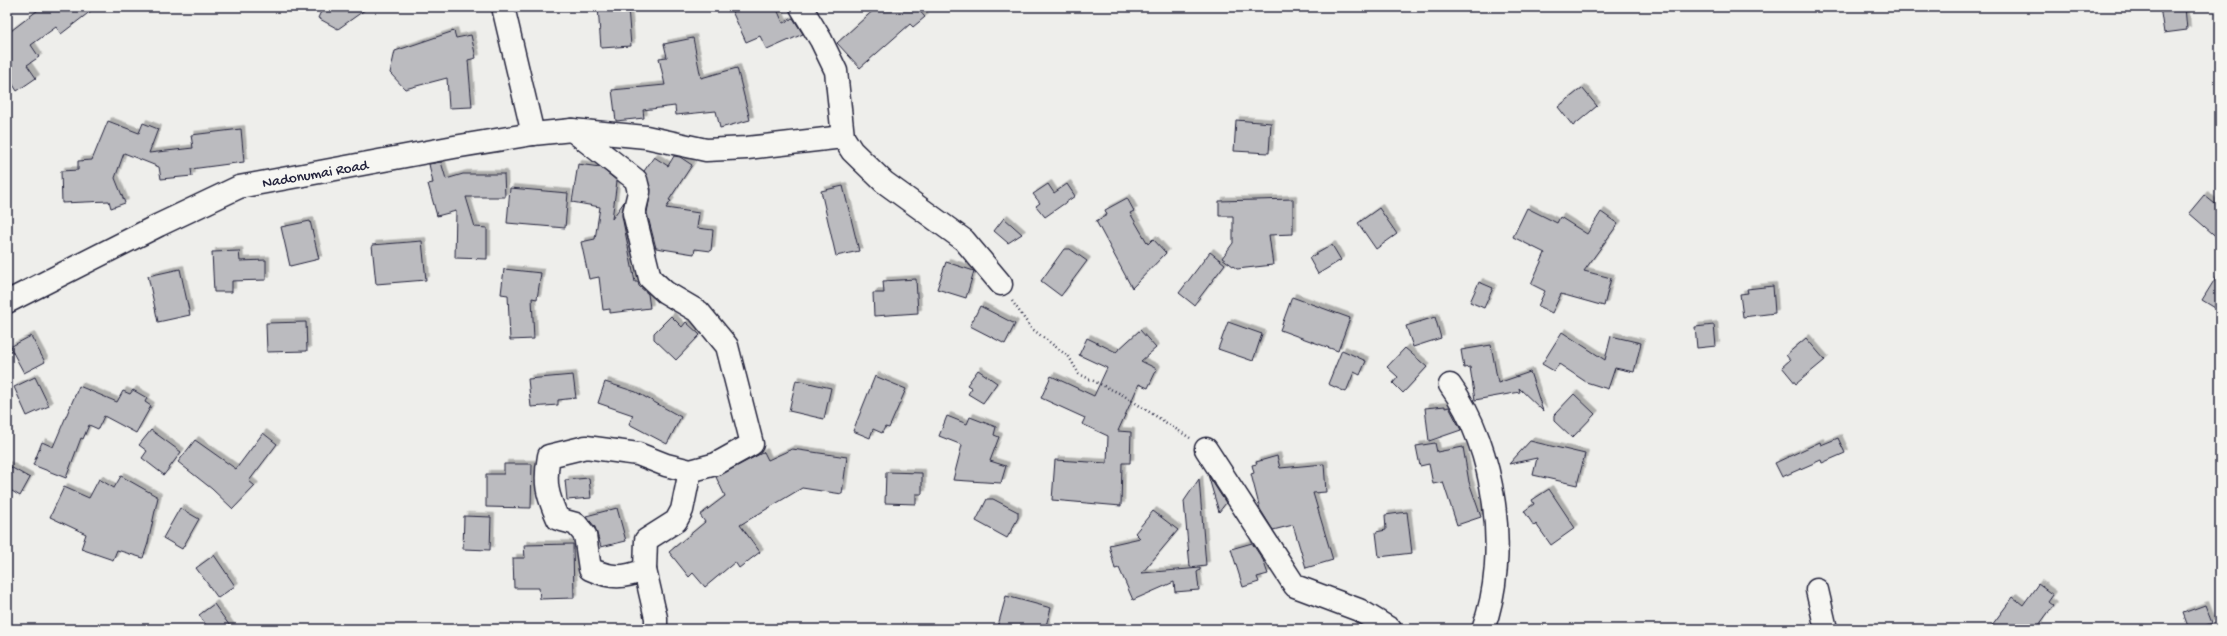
<svg xmlns="http://www.w3.org/2000/svg" width="2227" height="636" font-family="'Gochi Hand',sans-serif">
<style>
.building{fill:#bbbbbf;stroke:#22223b;filter:url(#shadow)}
.lines{fill:none;stroke-linecap:round;stroke-linejoin:round}
.minor-casing{stroke:#22223b;stroke-width:25}
.path{stroke:#22223b;stroke-width:2.5;stroke-dasharray:1 3;stroke-linecap:butt}
.minor{stroke:#f6f6f2;stroke-width:22}
.labels{text-anchor:middle;stroke-width:4;stroke-linejoin:round;paint-order:stroke}
.street-label{font-size:15px;fill:#22223b;stroke:#f6f6f2}
</style>
<defs>
<filter id="shadow"><feDropShadow dx="3.5" dy="-3.5" stdDeviation="0" flood-color="#0004"/></filter>
</defs>
<rect width="100%" height="100%" fill="#eeeeeb"/>
<filter id="ink" filterUnits="userSpaceOnUse"><feTurbulence type="fractalNoise" baseFrequency=".025" numOctaves="2"/><feDisplacementMap in="SourceGraphic" scale="8" xChannelSelector="R" yChannelSelector="G"/><feConvolveMatrix kernelMatrix="1 2 1 2 8 2 1 2 1" color-interpolation-filters="sRGB"/></filter>
<g filter="url(#ink)">
<g class="building">
<path d="M 42,7 L 96,7 L 61,34 L 56,27 L 31,45 L 39,57 L 27,65 L 36,78 L 17,91 L 7,75 L 7,34 Z"/>
<path d="M 323,7 L 369,7 L 338,29 L 318,18 Z"/>
<path d="M 598,7 L 628,7 L 631,46 L 601,48 Z"/>
<path d="M 730,7 L 776,7 L 783,23 L 793,18 L 803,34 L 767,50 L 760,36 L 746,42 Z"/>
<path d="M 877,7 L 916,7 L 925,17 L 913,27 L 910,24 L 860,68 L 837,43 Z"/>
<path d="M 2160,7 L 2185,7 L 2187,30 L 2164,33 Z"/>
<path d="M 454,31 L 456,38 L 471,35 L 476,58 L 468,60 L 472,107 L 449,108 L 447,78 L 405,89 L 390,73 L 395,51 Z"/>
<path d="M 693,38 L 701,78 L 737,68 L 750,120 L 720,128 L 716,111 L 676,115 L 675,106 L 643,110 L 644,118 L 616,121 L 612,90 L 665,85 L 659,58 L 667,57 L 664,44 Z"/>
<path d="M 1582,88 L 1597,106 L 1573,126 L 1558,107 Z"/>
<path d="M 1236,120 L 1271,123 L 1269,153 L 1234,151 Z"/>
<path d="M 108,121 L 139,133 L 143,123 L 158,129 L 149,153 L 193,148 L 191,135 L 241,129 L 244,162 L 191,169 L 192,176 L 161,179 L 159,167 L 124,153 L 115,178 L 125,203 L 111,208 L 109,201 L 62,203 L 61,171 L 78,170 L 78,161 L 92,160 Z"/>
<path d="M 674,156 L 680,157 L 692,165 L 669,200 L 671,201 L 666,208 L 699,213 L 697,228 L 713,230 L 711,251 L 695,249 L 694,254 L 656,248 L 647,213 L 651,189 L 644,171 L 654,157 L 668,166 Z"/>
<path d="M 441,162 L 446,179 L 463,174 L 504,174 L 505,197 L 466,197 L 475,227 L 487,228 L 487,259 L 455,258 L 456,211 L 437,216 L 428,184 L 433,183 L 429,164 Z"/>
<path d="M 578,164 L 600,167 L 617,181 L 612,219 L 624,202 L 622,216 L 635,282 L 638,282 L 639,286 L 648,294 L 650,308 L 610,313 L 610,309 L 603,310 L 599,277 L 589,279 L 581,242 L 595,239 L 600,207 L 572,202 Z"/>
<path d="M 1048,184 L 1054,193 L 1067,184 L 1075,196 L 1045,217 L 1036,206 L 1040,203 L 1033,194 Z"/>
<path d="M 843,186 L 859,251 L 836,256 L 821,191 Z"/>
<path d="M 510,188 L 568,193 L 565,228 L 507,223 Z"/>
<path d="M 2204,195 L 2220,208 L 2220,240 L 2189,213 Z"/>
<path d="M 1127,198 L 1134,211 L 1130,213 L 1148,244 L 1153,239 L 1166,253 L 1132,288 L 1096,221 L 1107,215 L 1105,210 Z"/>
<path d="M 1293,199 L 1293,234 L 1269,235 L 1273,265 L 1237,269 L 1222,258 L 1233,243 L 1233,216 L 1219,216 L 1219,201 Z"/>
<path d="M 1379,208 L 1397,234 L 1376,249 L 1358,223 Z"/>
<path d="M 1527,208 L 1557,223 L 1560,217 L 1587,234 L 1601,212 L 1618,224 L 1584,271 L 1611,278 L 1604,306 L 1561,294 L 1552,313 L 1538,306 L 1545,291 L 1531,284 L 1545,253 L 1513,237 Z"/>
<path d="M 1004,218 L 1022,234 L 1008,243 L 994,231 Z"/>
<path d="M 310,221 L 319,259 L 290,266 L 281,227 Z"/>
<path d="M 422,241 L 426,280 L 376,284 L 372,245 Z"/>
<path d="M 1332,245 L 1341,260 L 1318,274 L 1309,258 Z"/>
<path d="M 1064,249 L 1070,249 L 1087,261 L 1061,296 L 1041,281 Z"/>
<path d="M 239,251 L 240,261 L 266,260 L 266,280 L 232,281 L 232,292 L 214,292 L 212,252 Z"/>
<path d="M 1210,252 L 1225,264 L 1194,305 L 1179,293 Z"/>
<path d="M 946,262 L 974,271 L 966,298 L 937,289 Z"/>
<path d="M 180,269 L 190,315 L 158,322 L 148,276 Z"/>
<path d="M 504,269 L 541,273 L 537,299 L 532,298 L 534,339 L 510,340 L 508,295 L 501,294 Z"/>
<path d="M 2220,271 L 2220,311 L 2202,300 Z"/>
<path d="M 916,279 L 918,313 L 874,316 L 873,293 L 884,293 L 883,281 Z"/>
<path d="M 1479,282 L 1493,288 L 1484,308 L 1470,302 Z"/>
<path d="M 1773,286 L 1775,313 L 1743,317 L 1740,294 L 1748,293 L 1747,289 Z"/>
<path d="M 1292,297 L 1350,318 L 1338,351 L 1280,330 Z"/>
<path d="M 980,306 L 1015,324 L 1005,344 L 970,326 Z"/>
<path d="M 671,316 L 682,327 L 686,322 L 700,335 L 676,360 L 654,339 L 654,333 Z"/>
<path d="M 1435,317 L 1441,338 L 1413,347 L 1406,326 Z"/>
<path d="M 306,322 L 307,351 L 267,352 L 266,323 Z"/>
<path d="M 1228,322 L 1262,334 L 1253,361 L 1218,349 Z"/>
<path d="M 1714,325 L 1716,346 L 1697,348 L 1695,327 Z"/>
<path d="M 1140,330 L 1156,348 L 1141,361 L 1157,369 L 1148,388 L 1139,384 L 1118,431 L 1131,432 L 1130,463 L 1122,463 L 1121,506 L 1052,500 L 1055,460 L 1107,463 L 1108,436 L 1082,424 L 1085,418 L 1041,398 L 1051,376 L 1094,396 L 1107,368 L 1079,355 L 1087,338 L 1116,352 Z"/>
<path d="M 1562,332 L 1605,360 L 1611,336 L 1641,343 L 1634,372 L 1615,368 L 1608,389 L 1586,382 L 1559,364 L 1554,371 L 1542,364 Z"/>
<path d="M 31,336 L 45,362 L 24,373 L 10,347 Z"/>
<path d="M 1806,338 L 1825,360 L 1796,384 L 1782,367 L 1790,360 L 1786,355 Z"/>
<path d="M 1491,345 L 1498,383 L 1530,372 L 1543,411 L 1519,388 L 1520,392 L 1475,400 L 1470,367 L 1464,368 L 1461,350 Z"/>
<path d="M 1405,348 L 1427,367 L 1403,393 L 1393,383 L 1398,377 L 1387,367 Z"/>
<path d="M 1342,350 L 1366,361 L 1360,375 L 1354,372 L 1346,392 L 1328,384 Z"/>
<path d="M 978,370 L 997,383 L 983,403 L 968,394 L 972,388 L 967,385 Z"/>
<path d="M 573,375 L 576,398 L 558,400 L 558,405 L 531,407 L 528,379 Z"/>
<path d="M 875,376 L 906,389 L 889,428 L 885,427 L 882,433 L 873,429 L 870,438 L 853,431 Z"/>
<path d="M 35,377 L 49,406 L 27,416 L 14,387 Z"/>
<path d="M 796,380 L 831,388 L 824,419 L 789,411 Z"/>
<path d="M 605,382 L 636,392 L 681,417 L 667,444 L 629,424 L 633,415 L 598,403 Z"/>
<path d="M 79,386 L 117,402 L 123,391 L 130,394 L 133,390 L 147,398 L 145,402 L 151,406 L 136,433 L 104,416 L 98,429 L 89,425 L 83,439 L 81,438 L 66,478 L 33,465 L 42,442 L 53,447 Z"/>
<path d="M 1574,394 L 1595,414 L 1572,438 L 1554,421 L 1554,415 Z"/>
<path d="M 1445,406 L 1445,408 L 1449,407 L 1461,430 L 1429,441 L 1425,408 Z"/>
<path d="M 947,416 L 967,424 L 970,417 L 996,427 L 994,435 L 999,437 L 990,461 L 1006,466 L 1001,483 L 953,480 L 962,445 L 939,436 Z"/>
<path d="M 151,430 L 181,452 L 164,475 L 142,458 L 147,451 L 139,445 Z"/>
<path d="M 263,433 L 277,444 L 249,481 L 255,486 L 233,509 L 212,489 L 178,462 L 195,440 L 236,469 Z"/>
<path d="M 1838,438 L 1845,453 L 1822,463 L 1821,460 L 1782,477 L 1775,463 L 1820,442 L 1821,445 Z"/>
<path d="M 1530,441 L 1585,454 L 1577,485 L 1533,475 L 1537,458 L 1509,464 Z"/>
<path d="M 1435,443 L 1437,452 L 1463,447 L 1469,482 L 1481,517 L 1457,525 L 1443,482 L 1433,484 L 1429,464 L 1420,466 L 1416,446 Z"/>
<path d="M 792,449 L 847,457 L 842,494 L 802,488 L 740,525 L 760,552 L 739,568 L 735,562 L 705,587 L 693,573 L 689,577 L 669,552 L 705,522 L 700,515 L 725,496 L 716,477 L 764,452 L 768,460 Z"/>
<path d="M 1277,456 L 1280,468 L 1324,464 L 1326,492 L 1313,493 L 1333,560 L 1306,568 L 1293,525 L 1273,530 L 1260,509 L 1251,474 L 1254,473 L 1252,465 L 1257,464 L 1256,462 Z"/>
<path d="M 504,464 L 532,464 L 531,508 L 486,507 L 486,474 L 504,474 Z"/>
<path d="M 7,465 L 30,478 L 20,496 L 7,488 Z"/>
<path d="M 886,472 L 922,473 L 922,494 L 916,494 L 916,504 L 885,503 Z"/>
<path d="M 1208,475 L 1226,503 L 1219,512 Z"/>
<path d="M 121,476 L 158,497 L 148,543 L 143,558 L 117,550 L 113,560 L 81,549 L 86,534 L 50,517 L 64,487 L 89,498 L 99,479 L 114,488 Z"/>
<path d="M 589,478 L 591,498 L 567,500 L 565,480 Z"/>
<path d="M 1199,479 L 1206,565 L 1190,567 L 1184,501 Z"/>
<path d="M 1549,489 L 1575,528 L 1551,545 L 1536,524 L 1534,526 L 1524,511 L 1534,504 L 1532,500 Z"/>
<path d="M 987,499 L 993,499 L 1018,512 L 1018,518 L 1007,538 L 976,521 Z"/>
<path d="M 180,508 L 199,519 L 182,549 L 163,538 Z"/>
<path d="M 617,508 L 626,541 L 601,547 L 595,527 L 586,516 Z"/>
<path d="M 1153,511 L 1178,530 L 1142,573 L 1200,568 L 1200,570 L 1197,572 L 1199,590 L 1175,592 L 1174,582 L 1133,600 L 1119,568 L 1115,569 L 1109,545 L 1140,538 L 1135,533 Z"/>
<path d="M 1407,512 L 1412,553 L 1379,557 L 1376,532 L 1386,530 L 1385,515 Z"/>
<path d="M 464,516 L 491,517 L 490,550 L 463,549 Z"/>
<path d="M 1252,543 L 1263,560 L 1268,574 L 1257,577 L 1259,582 L 1243,587 L 1231,549 Z"/>
<path d="M 573,544 L 574,598 L 540,599 L 539,588 L 514,588 L 513,558 L 525,558 L 524,545 Z"/>
<path d="M 214,555 L 235,586 L 218,598 L 196,568 Z"/>
<path d="M 2038,584 L 2053,595 L 2048,602 L 2053,606 L 2036,629 L 1989,629 L 2013,597 L 2023,605 Z"/>
<path d="M 1006,596 L 1051,608 L 1045,629 L 997,629 Z"/>
<path d="M 214,604 L 232,629 L 209,629 L 199,615 Z"/>
<path d="M 2205,605 L 2212,623 L 2196,629 L 2189,629 L 2183,613 Z"/>
</g>
<g class="lines">
<defs>
<g id="minor">
<path d="M 503,7 L 533,134"/>
<path d="M 801,7 L 821,40 L 836,71 L 843,137 L 852,151 L 884,182 L 964,240 L 1001,284"/>
<path d="M 572,130 L 636,180 L 639,192 L 634,213 L 650,278 L 665,292 L 699,312 L 727,346 L 752,444 L 716,464 L 690,471 L 666,465 L 638,454 L 586,447 L 549,456 C 544,483 547,495 558,519 L 576,524 L 585,535 L 590,569 C 612,579 623,578 645,570 L 646,540 L 676,521 L 682,510 L 690,471"/>
<path d="M 7,302 L 159,225 L 239,187 L 454,147 L 533,134 L 572,130 L 646,137 L 706,150 L 747,148 L 843,137"/>
<path d="M 1450,385 C 1496,448 1510,556 1483,629"/>
<path d="M 1206,449 L 1295,586 L 1359,610 L 1390,629"/>
<path d="M 645,570 L 656,618 L 656,629"/>
<path d="M 1817,590 L 1826,629"/>
</g>
</defs>
<use href="#minor" class="minor-casing"/>
<path class="path" d="M 1012,301 L 1031,328 L 1069,357 L 1079,374 L 1123,395 L 1190,438"/>
<use href="#minor" class="minor"/>
</g>
</g>
<g class="labels">
<g class="street-label">
<text transform="translate(315 173) rotate(-10)" y="5">Nadonumai Road</text>
</g>
</g>
<rect width="2227" height="636" fill="none" stroke="#f6f6f2" stroke-width="24"/>
<rect x="12" y="12" width="2203" height="612" fill="none" stroke="#22223b" stroke-width="1.5" filter="url(#ink)"/>
</svg>
